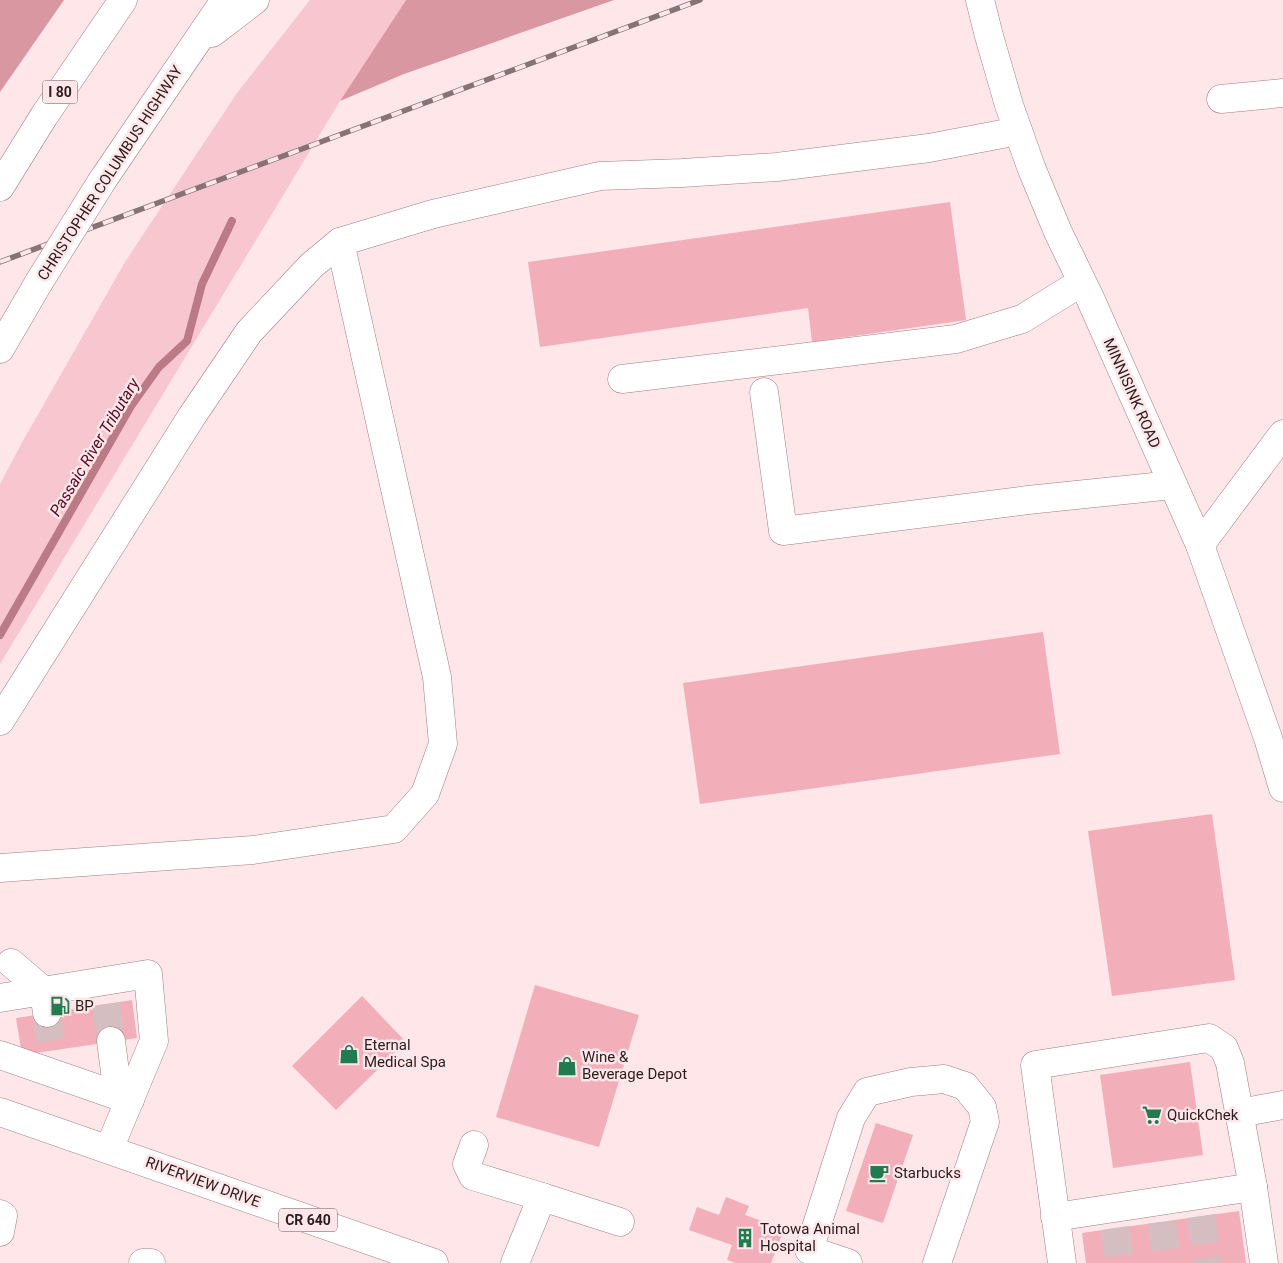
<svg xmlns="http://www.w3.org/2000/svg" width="1283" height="1263" font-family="Roboto,sans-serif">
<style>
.green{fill:#f7c6ce}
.forest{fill:#d997a2}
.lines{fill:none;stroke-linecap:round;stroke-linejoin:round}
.stream{stroke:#ba7b86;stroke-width:8}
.building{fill:#f2aeb9}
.minor-tunnel{stroke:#d5bec1;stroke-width:28;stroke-dasharray:28 14;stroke-linecap:butt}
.minor-casing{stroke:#a37d83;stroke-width:29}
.major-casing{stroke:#a37d83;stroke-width:29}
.highway-casing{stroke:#a37d83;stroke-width:29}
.minor{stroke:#fff;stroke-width:28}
.major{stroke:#fff;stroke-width:28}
.highway{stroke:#fff;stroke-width:28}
.rail-casing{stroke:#877376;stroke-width:5.5}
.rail{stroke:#ffe6e9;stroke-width:4;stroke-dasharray:11;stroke-linecap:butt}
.highway-bridge-casing{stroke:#a37d83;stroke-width:29;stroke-linecap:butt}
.highway-bridge{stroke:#fff;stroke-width:28}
.labels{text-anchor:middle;stroke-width:5;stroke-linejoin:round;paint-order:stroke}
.shield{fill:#ffe6e9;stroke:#6b595c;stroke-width:1}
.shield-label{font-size:14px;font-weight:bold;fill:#2b1c1f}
.street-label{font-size:15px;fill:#2b1c1f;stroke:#ffe6e9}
.poi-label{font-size:15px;fill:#2b1c1f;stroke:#ffe6e9;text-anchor:start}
.water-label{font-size:16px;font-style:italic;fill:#580924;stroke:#ffe6e9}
</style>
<rect width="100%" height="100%" fill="#ffe6e9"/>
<path class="green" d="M 310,0 L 406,0 L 340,101 L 0,664 L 0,484 L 24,439 L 125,262 L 237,93 Z"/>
<g class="forest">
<path d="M 0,0 L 64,0 L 0,92 Z"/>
<path d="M 406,0 L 614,0 L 404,74 L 340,101 Z"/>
</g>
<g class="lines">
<path class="stream" d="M 0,635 L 131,406 L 159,367 L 187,341 L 202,284 L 232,221"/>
</g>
<g class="building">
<path d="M 950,202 L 966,320 L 812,342 L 808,308 L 540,347 L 528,262 Z"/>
<path d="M 1043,632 L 1060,754 L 700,804 L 683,683 Z"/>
<path d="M 1212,814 L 1235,980 L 1112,996 L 1088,831 Z"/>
<path d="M 535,985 L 639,1015 L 599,1147 L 496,1117 Z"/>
<path d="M 362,996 L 406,1042 L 336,1110 L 292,1066 Z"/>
<path d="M 132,1000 L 137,1038 L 22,1055 L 16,1018 Z"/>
<path d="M 1190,1062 L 1203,1155 L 1113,1168 L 1100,1075 Z"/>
<path d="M 876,1123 L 913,1135 L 883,1223 L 846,1211 Z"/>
<path d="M 726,1197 L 749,1206 L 745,1215 L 784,1229 L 771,1263 L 736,1263 L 727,1260 L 732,1245 L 689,1230 L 697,1207 L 719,1215 Z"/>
<path d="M 1239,1211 L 1246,1263 L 1086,1263 L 1082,1233 Z"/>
</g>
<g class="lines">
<g class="minor-tunnel">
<path d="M 106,1004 L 111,1041"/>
<path d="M 47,1013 L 52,1050"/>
<path d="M 1201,1216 L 1208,1263"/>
<path d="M 1162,1222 L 1167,1263"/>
<path d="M 1115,1228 L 1120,1263"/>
</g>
<defs>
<g id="minor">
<path d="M 980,0 L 989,36 L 1009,105 L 1031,167 L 1058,232 L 1090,298 L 1200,545 L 1268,738 L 1283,788"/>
<path d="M 1221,99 L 1283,93"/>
<path d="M 622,379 L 956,339 L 1022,319 L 1082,282"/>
<path d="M 764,392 L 783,531 L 1028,500 L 1173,485"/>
<path d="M 1200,545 L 1283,434"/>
<path d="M 0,721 L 192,416 L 249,332 L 312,265 L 340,242 L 433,214 L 600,176 L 682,173 L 777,167 L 929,148 L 1018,131"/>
<path d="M 0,868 L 253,850 L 394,829 L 425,794 L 443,744 L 437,677 L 340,242"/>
<path d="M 11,963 L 44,991 L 47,1013"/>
<path d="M 0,998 L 148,974 L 154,1041 L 109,1149"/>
<path d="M 111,1041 L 118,1095"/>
<path d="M 0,1055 L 130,1100"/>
<path d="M 1240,1113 L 1283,1105"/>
<path d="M 474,1145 L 467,1164 L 473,1176 L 542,1197 L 515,1263"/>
<path d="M 542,1197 L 620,1222"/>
<path d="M 0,1214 L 3,1216 L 0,1232"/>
<path d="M 1055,1217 L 1253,1187 L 1264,1263"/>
<path d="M 143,1263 L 151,1263"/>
<path d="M 848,1263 L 809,1250 L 851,1118 L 867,1092 L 911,1082 L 944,1079 L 965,1086 L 982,1107 L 985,1122 L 937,1263"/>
<path d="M 1062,1263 L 1035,1065 L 1209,1038 L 1224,1048 L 1230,1063 L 1253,1187"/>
</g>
<path id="major" d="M 0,1112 L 434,1263"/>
<g id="highway">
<path d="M 212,33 L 255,0"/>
<path d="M 102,181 L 225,0"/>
<path d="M 0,187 L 44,116 L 123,0"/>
<path d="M 0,349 L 39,282"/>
</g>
</defs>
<use href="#minor" class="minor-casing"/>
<use href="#major" class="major-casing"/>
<use href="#highway" class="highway-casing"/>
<use href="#minor" class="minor"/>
<use href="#major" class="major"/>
<use href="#highway" class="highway"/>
<defs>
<path id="rail" d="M 0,262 L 700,0"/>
</defs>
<use href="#rail" class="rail-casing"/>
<use href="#rail" class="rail"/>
<defs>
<path id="highway-bridge" d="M 39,282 L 102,181"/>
</defs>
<use href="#highway-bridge" class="highway-bridge-casing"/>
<use href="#highway-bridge" class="highway-bridge"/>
</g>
<defs>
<symbol id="fuel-bare" viewBox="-9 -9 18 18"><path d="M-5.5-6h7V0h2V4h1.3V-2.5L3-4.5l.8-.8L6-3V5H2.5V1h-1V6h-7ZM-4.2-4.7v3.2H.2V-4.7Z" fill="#207b50" stroke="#ffe6e9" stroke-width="2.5" paint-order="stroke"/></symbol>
<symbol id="shop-bare" viewBox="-9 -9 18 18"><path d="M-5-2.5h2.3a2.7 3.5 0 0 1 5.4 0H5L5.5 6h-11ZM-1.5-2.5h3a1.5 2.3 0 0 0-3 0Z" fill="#207b50" stroke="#ffe6e9" stroke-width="2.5" paint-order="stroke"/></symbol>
<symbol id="supermarket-bare" viewBox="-9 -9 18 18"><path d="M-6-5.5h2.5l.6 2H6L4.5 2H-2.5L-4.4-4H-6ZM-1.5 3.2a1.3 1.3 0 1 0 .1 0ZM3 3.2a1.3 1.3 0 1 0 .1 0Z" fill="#207b50" stroke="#ffe6e9" stroke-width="2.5" paint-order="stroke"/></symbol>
<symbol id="cafe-bare" viewBox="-9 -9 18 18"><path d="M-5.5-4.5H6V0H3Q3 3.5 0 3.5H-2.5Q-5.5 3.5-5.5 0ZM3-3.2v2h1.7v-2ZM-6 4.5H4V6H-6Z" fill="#207b50" stroke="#ffe6e9" stroke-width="2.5" paint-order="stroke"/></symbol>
<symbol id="building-bare" viewBox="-9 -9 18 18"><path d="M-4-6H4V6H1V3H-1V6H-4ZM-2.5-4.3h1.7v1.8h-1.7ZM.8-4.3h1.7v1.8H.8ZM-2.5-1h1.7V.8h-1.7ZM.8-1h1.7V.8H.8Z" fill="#207b50" stroke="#ffe6e9" stroke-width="2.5" paint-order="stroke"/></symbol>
</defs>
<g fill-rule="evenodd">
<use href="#fuel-bare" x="46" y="992" width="28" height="28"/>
<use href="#shop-bare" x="335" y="1040" width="28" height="28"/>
<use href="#shop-bare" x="553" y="1052" width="28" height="28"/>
<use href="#supermarket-bare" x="1138" y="1101" width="28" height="28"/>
<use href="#cafe-bare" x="865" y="1159" width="28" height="28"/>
<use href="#building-bare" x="731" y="1224" width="28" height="28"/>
</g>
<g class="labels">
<g class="shield">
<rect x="42.5" y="80.5" width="35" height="23" rx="4"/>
<rect x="279" y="1208.5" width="58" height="23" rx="4"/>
</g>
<g class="shield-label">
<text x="60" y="97">I 80</text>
<text x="308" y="1225">CR 640</text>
</g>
<g class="street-label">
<text transform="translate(110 173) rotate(-57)" y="5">CHRISTOPHER COLUMBUS HIGHWAY</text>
<text transform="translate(1132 393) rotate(66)" y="5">MINNISINK ROAD</text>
<text transform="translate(203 1182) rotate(20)" y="5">RIVERVIEW DRIVE</text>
</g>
<g class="poi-label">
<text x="75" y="1011">BP</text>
<text x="364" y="1050">Eternal<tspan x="364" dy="17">Medical Spa</tspan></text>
<text x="582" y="1062">Wine &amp;<tspan x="582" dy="17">Beverage Depot</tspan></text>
<text x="1167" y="1120">QuickChek</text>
<text x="894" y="1178">Starbucks</text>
<text x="760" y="1234">Totowa Animal<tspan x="760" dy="17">Hospital</tspan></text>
</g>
<g class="water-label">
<text transform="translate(94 447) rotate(-59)" y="6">Passaic River Tributary</text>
</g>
</g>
</svg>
